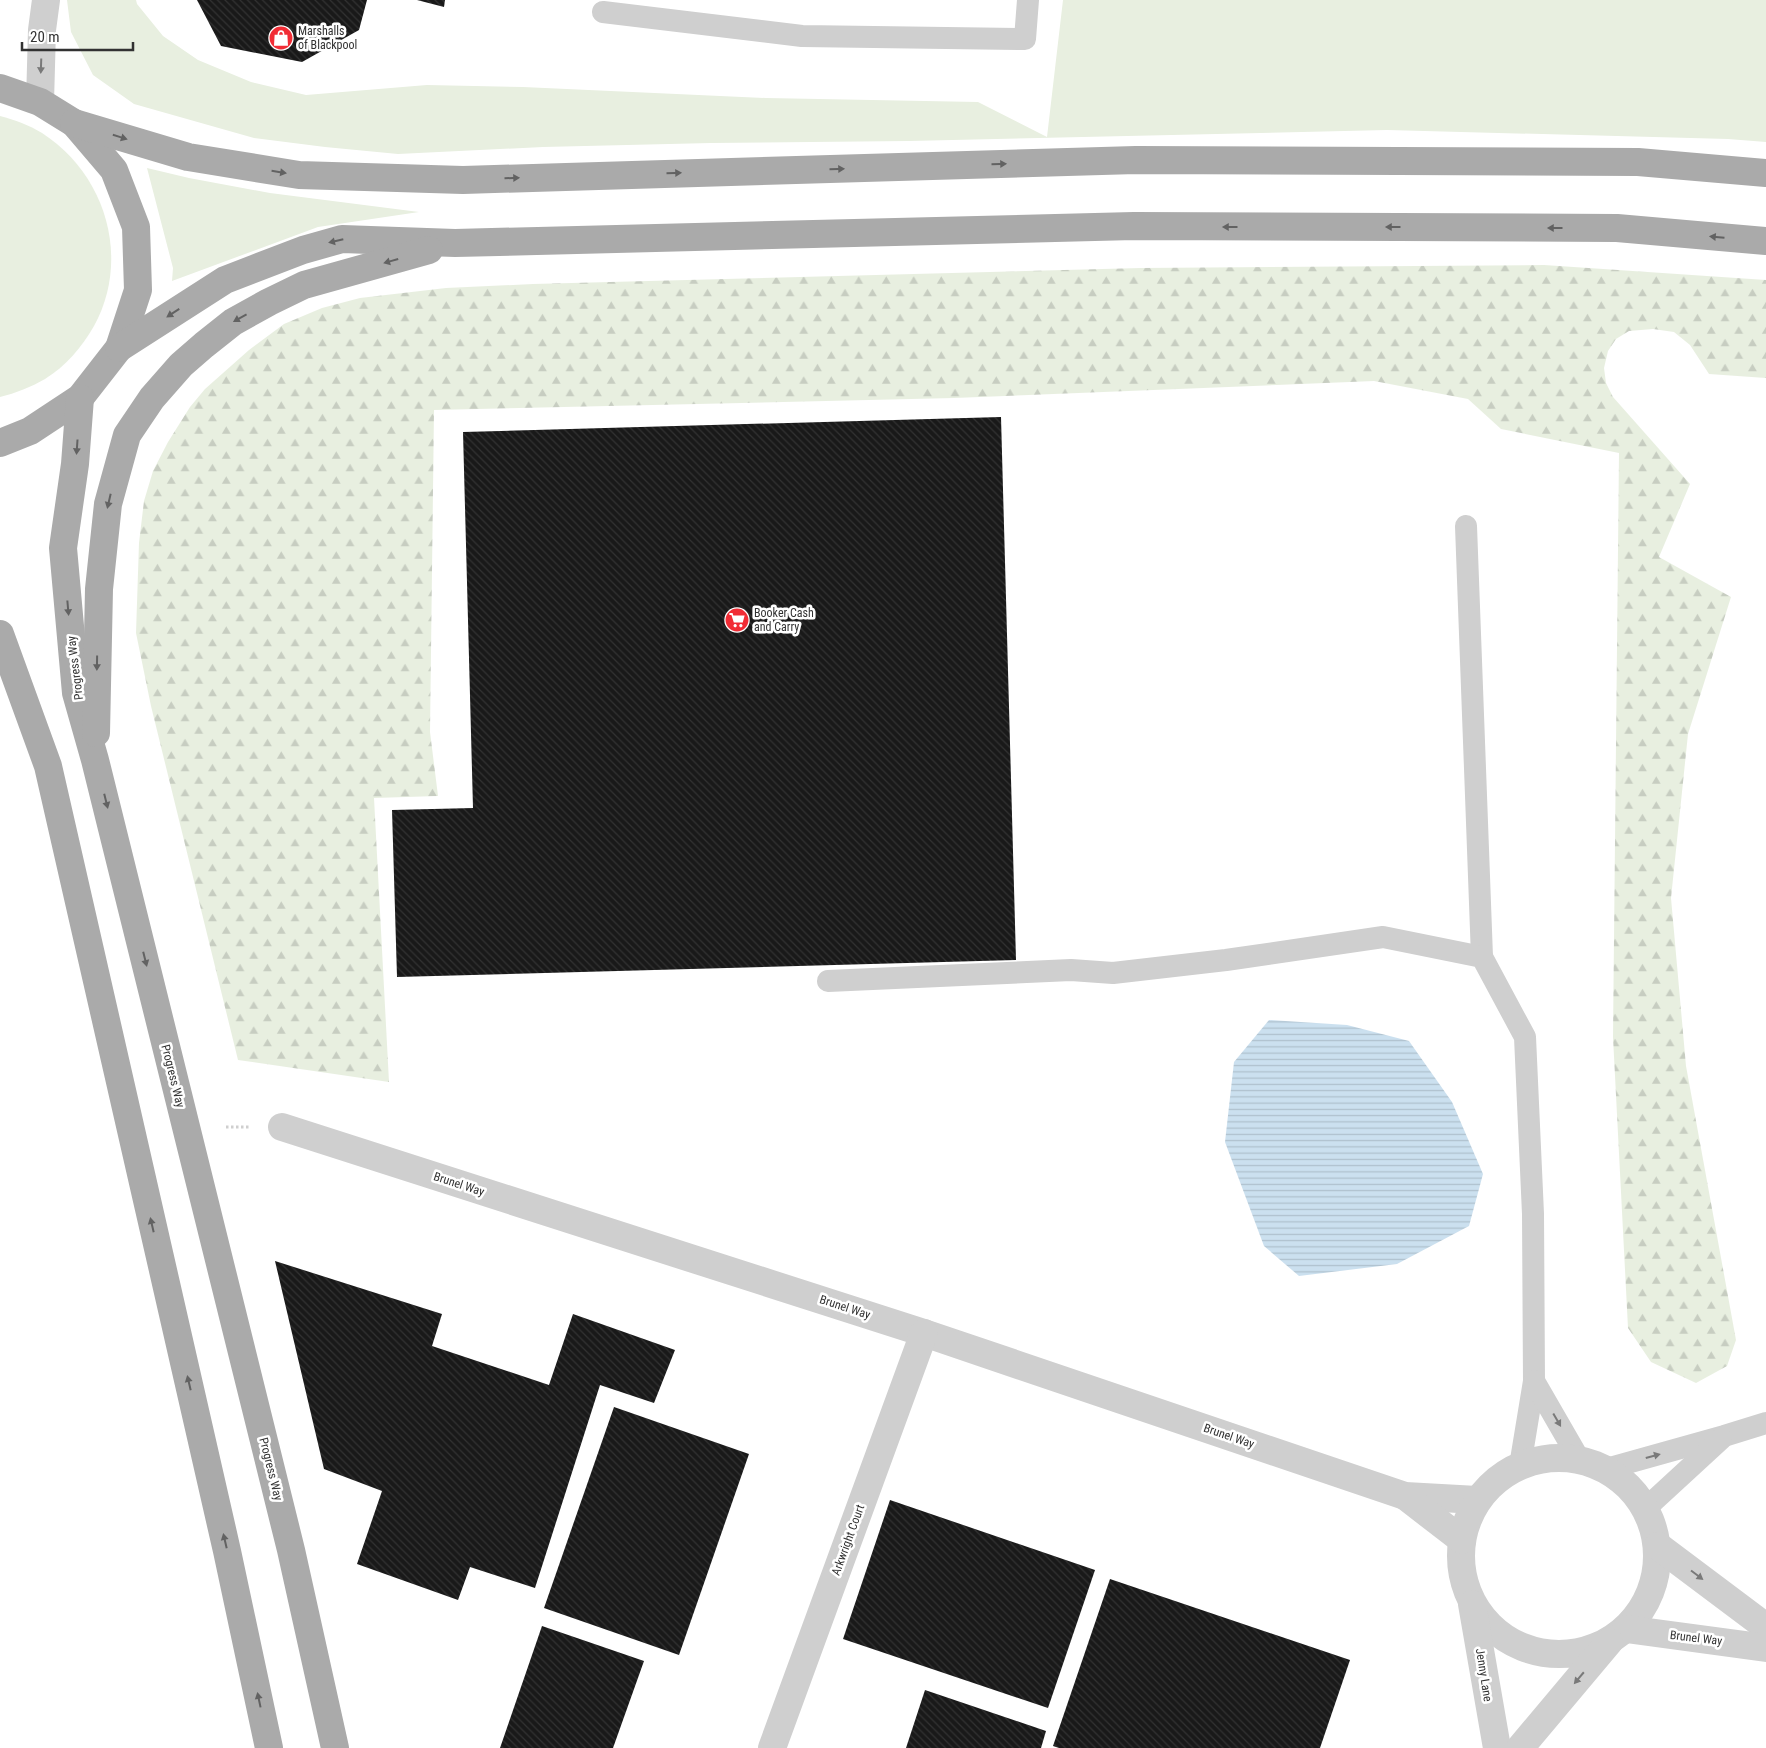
<svg xmlns="http://www.w3.org/2000/svg" width="1766" height="1748" font-family="'Roboto Condensed',sans-serif">
<style>
.grass{fill:#e8efe0}
.forest{fill:url(#forest-firs)}
.water{fill:url(#water-rules)}
.building{fill:url(#building-back-hatch)}
.lines{fill:none;stroke-linecap:round;stroke-linejoin:round}
.path{stroke:#cfcfcf;stroke-width:3;stroke-dasharray:2.5 2.5;stroke-linecap:butt}
.service{stroke:#cfcfcf;stroke-width:22}
.minor{stroke:#cfcfcf;stroke-width:28}
.tertiary{stroke:#cfcfcf;stroke-width:28}
.primary{stroke:#aaa;stroke-width:28}
.oneway{fill:#797979}
.oneway2{fill:#626262}
.labels{text-anchor:middle;stroke-width:5;stroke-linejoin:round;paint-order:stroke}
.poi-label{font-size:12px;fill:#323232;stroke:#fff;text-anchor:start}
.street-label{font-size:12px;fill:#323232;stroke:#fff}
</style>
<defs>
<pattern id="forest-firs" width="22" height="20" patternUnits="userSpaceOnUse" patternTransform="scale(1.25)"><rect width="22" height="20" fill="#e8efe0"/><path d="M5 1l3.5 6h-7zM16 11l3.5 6h-7z" fill="#c7cdc1"/></pattern>
<pattern id="water-rules" width="6" height="5" patternUnits="userSpaceOnUse" patternTransform="scale(1.25)"><rect width="6" height="5" fill="#cbe0ef"/><path d="M0 2.5h6" fill="none" stroke="#afc1cd"/></pattern>
<pattern id="building-back-hatch" width="6" height="6" patternUnits="userSpaceOnUse" patternTransform="scale(1.25)"><rect width="6" height="6" fill="#191919"/><path d="M-1 5l2 2M0 0l6 6M5-1l2 2" fill="none" stroke="#323232"/></pattern>
</defs>
<rect width="100%" height="100%" fill="#fff"/>
<g class="grass">
<path d="M 67,0 L 136,0 L 137,4 L 163,36 L 198,60 L 251,82 L 306,95 L 427,85 L 523,87 L 766,98 L 978,102 L 1047,137 L 1063,0 L 1766,0 L 1766,142 L 1728,139 L 1387,130 L 909,141 L 711,143 L 543,147 L 398,154 L 325,147 L 254,138 L 134,104 L 93,75 L 71,32 Z"/>
<path d="M 0,116 C 15,120 29,125 42,133 C 106,174 131,259 94,326 C 82,347 66,366 45,379 C 31,387 16,393 0,397 Z"/>
<path d="M 147,168 L 189,178 L 270,193 L 419,212 L 318,227 L 172,281 L 173,268 Z"/>
</g>
<path class="forest" d="M 1544,265 L 1766,280 L 1766,378 L 1709,374 L 1690,345 L 1674,332 L 1653,329 L 1629,331 L 1616,339 L 1608,351 L 1604,368 L 1606,383 L 1613,397 L 1690,484 L 1659,557 L 1731,597 L 1688,734 L 1671,898 L 1686,1066 L 1736,1340 L 1727,1366 L 1696,1383 L 1651,1362 L 1628,1328 L 1613,1037 L 1619,453 L 1501,429 L 1468,399 L 1374,381 L 954,398 L 434,410 L 430,732 L 438,796 L 374,798 L 389,1082 L 238,1060 L 151,706 L 136,633 L 139,543 L 144,501 L 153,471 L 168,442 L 190,407 L 205,389 L 249,350 L 284,324 L 322,308 L 360,298 L 446,288 L 533,284 L 1141,268 Z"/>
<path class="water" d="M 1269,1020 L 1347,1025 L 1409,1041 L 1452,1102 L 1483,1174 L 1469,1226 L 1397,1264 L 1299,1276 L 1264,1246 L 1225,1142 L 1234,1062 Z"/>
<g class="building">
<path d="M 197,0 L 367,0 L 359,30 L 302,62 L 221,46 Z"/>
<path d="M 417,0 L 445,0 L 444,7 Z"/>
<path d="M 1001,417 L 1016,960 L 397,977 L 392,810 L 473,808 L 463,432 Z"/>
<path d="M 275,1261 L 442,1314 L 432,1346 L 549,1385 L 573,1314 L 675,1350 L 654,1403 L 600,1385 L 535,1588 L 470,1567 L 458,1600 L 357,1564 L 382,1491 L 324,1469 Z"/>
<path d="M 614,1407 L 749,1454 L 679,1655 L 544,1608 Z"/>
<path d="M 890,1500 L 1095,1570 L 1048,1708 L 843,1639 Z"/>
<path d="M 1110,1579 L 1350,1660 L 1320,1748 L 1059,1748 L 1053,1746 Z"/>
<path d="M 542,1626 L 644,1661 L 613,1748 L 500,1748 Z"/>
<path d="M 925,1690 L 1046,1731 L 1041,1748 L 906,1748 Z"/>
</g>
<g class="lines">
<path class="path" d="M 226,1127 L 250,1127"/>
<g class="service">
<path d="M 603,12 L 802,36 L 1025,39 L 1028,0"/>
<path d="M 1466,526 L 1482,957"/>
<path d="M 828,981 L 1071,970 L 1113,973 L 1226,960 L 1383,937 L 1482,957 L 1525,1037 L 1533,1214 L 1534,1381 L 1520,1466"/>
<path d="M 1534,1381 L 1579,1459"/>
<path d="M 1606,1469 L 1724,1436 L 1766,1423"/>
<path d="M 1646,1508 L 1721,1439"/>
</g>
<g class="minor">
<path d="M 282,1127 L 924,1333 L 1405,1496 L 1477,1500"/>
<circle cx="1559" cy="1556" r="98"/>
<path d="M 1405,1496 L 1462,1540"/>
<path d="M 1658,1546 L 1766,1627"/>
<path d="M 1472,1604 L 1497,1748"/>
<path d="M 1626,1629 L 1766,1648"/>
<path d="M 772,1748 L 924,1333"/>
<path d="M 1520,1748 L 1609,1642"/>
</g>
<path class="tertiary" d="M 40,102 L 42,30 L 46,0"/>
<g class="primary">
<path d="M 0,88 L 40,102 L 74,123 L 114,170 L 136,227 L 138,290 L 119,348 L 80,398 L 30,431 L 0,443"/>
<path d="M 74,123 L 188,157 L 299,175 L 463,180 L 1136,160 L 1638,162 L 1766,173"/>
<path d="M 119,348 L 225,280 L 303,250 L 342,239 L 455,243 L 1134,226 L 1617,228 L 1766,241"/>
<path d="M 80,398 L 75,464 L 63,548 L 76,693 L 95,760 L 291,1550 L 335,1748"/>
<path d="M 0,634 L 48,766 L 227,1551 L 269,1748"/>
<path d="M 96,733 L 99,589 L 108,504 L 127,435 L 152,398 L 181,365 L 204,345 L 233,322 L 269,302 L 304,285 L 429,250"/>
</g>
</g>
<defs><path id="oneway-solid" d="M-6-.8H1V-3.2L6.5 0L1 3.2V.8H-6Z" transform="scale(1.25)"/></defs>
<g class="oneway">
<use href="#oneway-solid" transform="translate(41 66) rotate(92)"/>
<use href="#oneway-solid" transform="translate(1557 1420) rotate(60)"/>
<use href="#oneway-solid" transform="translate(1653 1456) rotate(-15)"/>
<use href="#oneway-solid" transform="translate(1697 1575) rotate(37)"/>
<use href="#oneway-solid" transform="translate(1579 1678) rotate(130)"/>
</g>
<g class="oneway2">
<use href="#oneway-solid" transform="translate(120 137) rotate(17)"/>
<use href="#oneway-solid" transform="translate(999 164) rotate(-2)"/>
<use href="#oneway-solid" transform="translate(837 169) rotate(-2)"/>
<use href="#oneway-solid" transform="translate(279 172) rotate(9)"/>
<use href="#oneway-solid" transform="translate(674 173) rotate(-2)"/>
<use href="#oneway-solid" transform="translate(512 178) rotate(-2)"/>
<use href="#oneway-solid" transform="translate(1230 227) rotate(-180)"/>
<use href="#oneway-solid" transform="translate(1393 227) rotate(-180)"/>
<use href="#oneway-solid" transform="translate(1555 228) rotate(-180)"/>
<use href="#oneway-solid" transform="translate(1717 237) rotate(-175)"/>
<use href="#oneway-solid" transform="translate(336 241) rotate(167)"/>
<use href="#oneway-solid" transform="translate(391 261) rotate(164)"/>
<use href="#oneway-solid" transform="translate(173 313) rotate(147)"/>
<use href="#oneway-solid" transform="translate(240 318) rotate(151)"/>
<use href="#oneway-solid" transform="translate(77 447) rotate(94)"/>
<use href="#oneway-solid" transform="translate(109 501) rotate(103)"/>
<use href="#oneway-solid" transform="translate(68 608) rotate(85)"/>
<use href="#oneway-solid" transform="translate(97 663) rotate(91)"/>
<use href="#oneway-solid" transform="translate(106 801) rotate(76)"/>
<use href="#oneway-solid" transform="translate(145 959) rotate(76)"/>
<use href="#oneway-solid" transform="translate(152 1225) rotate(-103)"/>
<use href="#oneway-solid" transform="translate(189 1383) rotate(-103)"/>
<use href="#oneway-solid" transform="translate(225 1541) rotate(-103)"/>
<use href="#oneway-solid" transform="translate(259 1700) rotate(-102)"/>
</g>
<defs>
<symbol id="shop-disc" viewBox="-11 -11 22 22"><circle r="9.5" fill="#f12c35" stroke="#fff"/><path d="M-5-2.5h2.3a2.7 3.5 0 0 1 5.4 0H5L5.5 6h-11ZM-1.5-2.5h3a1.5 2.3 0 0 0-3 0Z" fill="#fff"/></symbol>
<symbol id="supermarket-disc" viewBox="-11 -11 22 22"><circle r="9.5" fill="#f12c35" stroke="#fff"/><path d="M-6-5.5h2.5l.6 2H6L4.5 2H-2.5L-4.4-4H-6ZM-1.5 3.2a1.3 1.3 0 1 0 .1 0ZM3 3.2a1.3 1.3 0 1 0 .1 0Z" fill="#fff"/></symbol>
</defs>
<g fill-rule="evenodd">
<use href="#shop-disc" x="267" y="24" width="28" height="28"/>
<use href="#supermarket-disc" x="723" y="606" width="28" height="28"/>
</g>
<g class="labels">
<g class="poi-label">
<text x="298" y="35">Marshalls<tspan x="298" dy="14">of Blackpool</tspan></text>
<text x="754" y="617">Booker Cash<tspan x="754" dy="14">and Carry</tspan></text>
</g>
<g class="street-label">
<text transform="translate(75 668) rotate(-97)" y="4">Progress Way</text>
<text transform="translate(173 1076) rotate(76)" y="4">Progress Way</text>
<text transform="translate(459 1184) rotate(18)" y="4">Brunel Way</text>
<text transform="translate(845 1307) rotate(18)" y="4">Brunel Way</text>
<text transform="translate(1229 1436) rotate(19)" y="4">Brunel Way</text>
<text transform="translate(271 1469) rotate(76)" y="4">Progress Way</text>
<text transform="translate(848 1540) rotate(-70)" y="4">Arkwright Court</text>
<text transform="translate(1696 1638) rotate(7)" y="4">Brunel Way</text>
<text transform="translate(1484 1675) rotate(81)" y="4">Jenny Lane</text>
</g>
</g>
<path d="M22 42v8h111v-8" fill="none" stroke="#323232" stroke-width="2.5"/>
<text x="30" y="42" font-size="15" fill="#323232" stroke="#ffffff" stroke-width="4" paint-order="stroke">20 m</text>
</svg>
